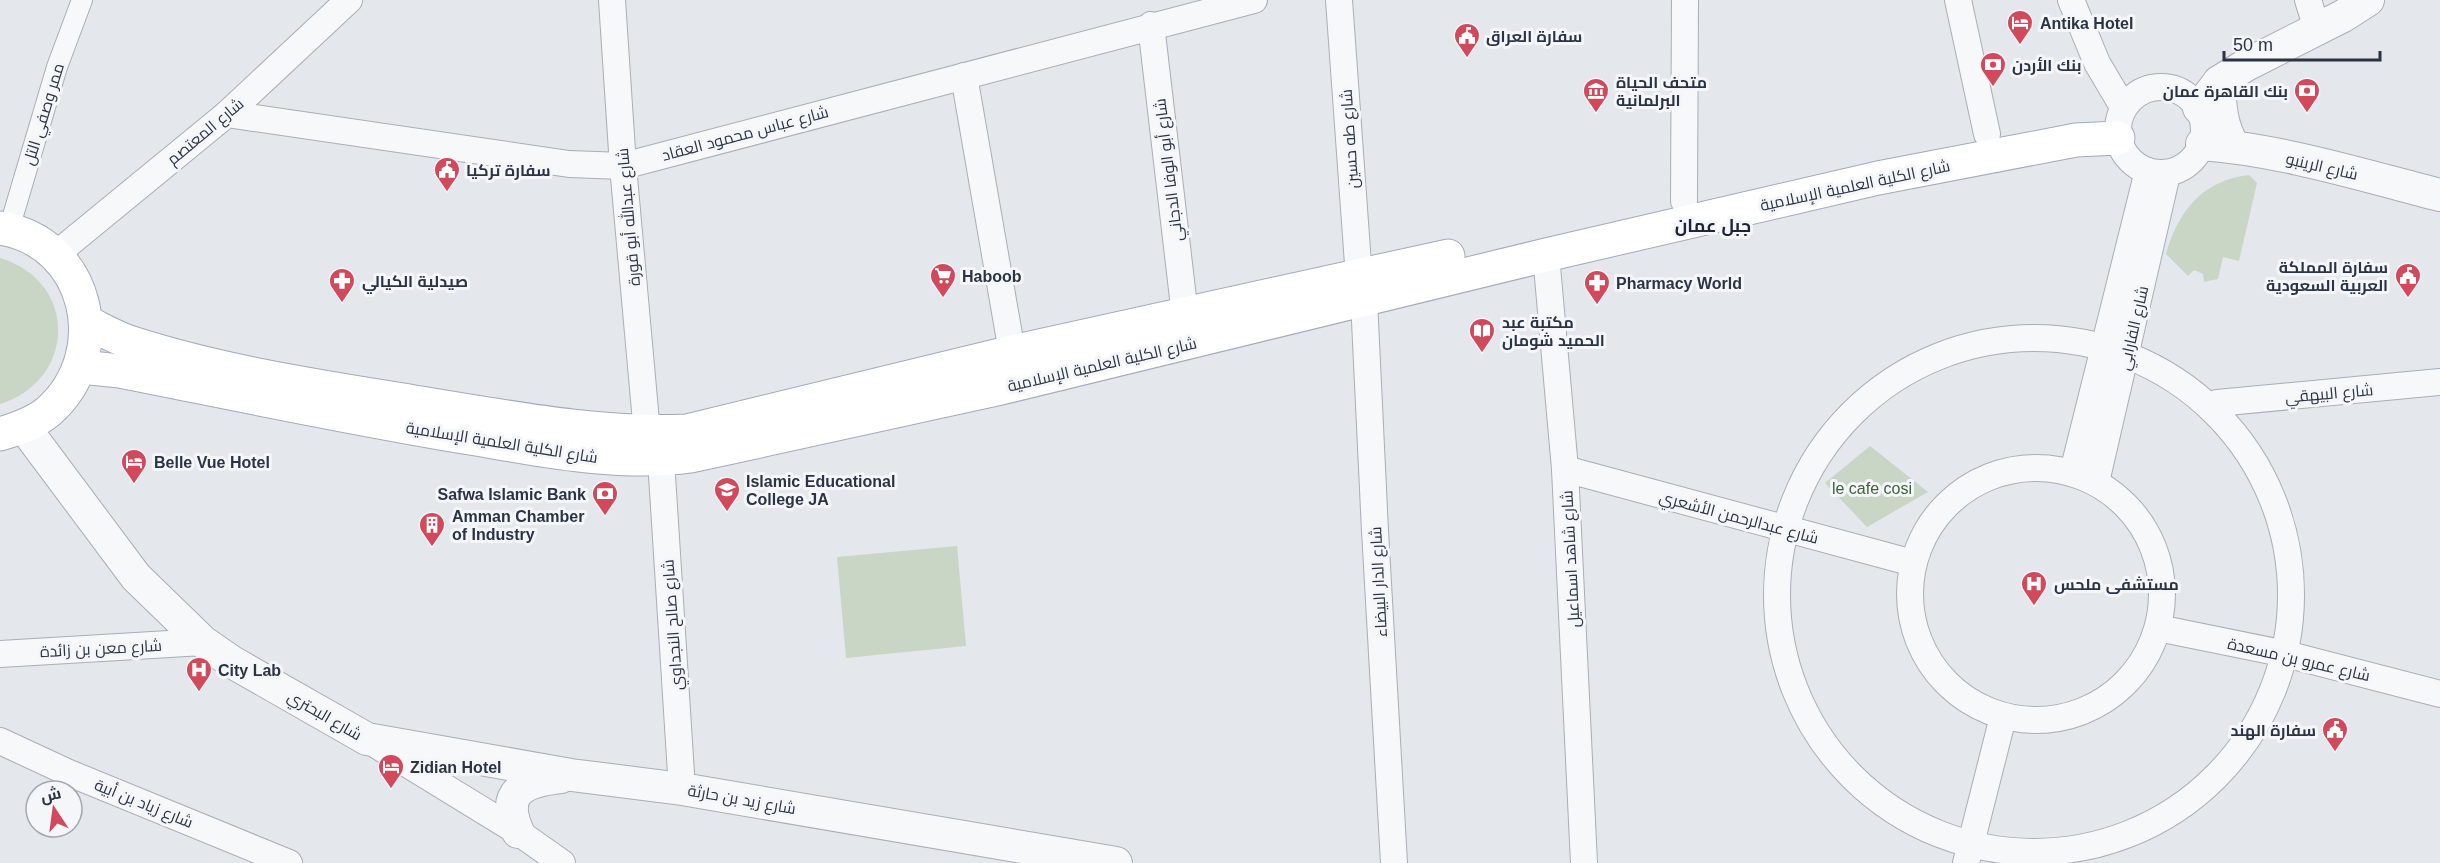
<svg xmlns="http://www.w3.org/2000/svg" width="2440" height="863" font-family="Arial,Cairo,sans-serif">
<style>
.green{fill:#c9d6c5}
.lines{fill:none;stroke-linecap:round;stroke-linejoin:round}
.pedestrian-casing{stroke:#a9aeb7;stroke-width:22}
.minor-casing{stroke:#a9aeb7;stroke-width:28}
.tertiary-casing{stroke:#a9aeb7;stroke-width:34}
.primary-casing{stroke:#a3abb8;stroke-width:35}
.pedestrian{stroke:#f7f8fa;stroke-width:20}
.minor{stroke:#f7f8fa;stroke-width:26}
.tertiary{stroke:#f7f8fa;stroke-width:32}
.primary{stroke:#fff;stroke-width:33}
.labels{text-anchor:middle;stroke-width:6;stroke-linejoin:round;paint-order:stroke}
.poi-label{font-size:16px;font-weight:bold;fill:#2b3445;stroke:#f4f6f9;text-anchor:start}
.street-label{font-size:16px;fill:#2b3445;stroke:#f4f6f9}
.park-label{font-size:16px;fill:#3f6138;stroke:#f4f6f9}
.neighbourhood-label{font-size:18px;font-weight:bold;fill:#1d2536;stroke:#f4f6f9}
</style>
<rect width="100%" height="100%" fill="#e4e7ec"/>
<g class="green">
<path d="M 2249,175 L 2257,183 L 2239,261 L 2223,257 L 2218,279 L 2204,282 L 2203,274 L 2194,270 L 2188,276 L 2166,254 C 2178,211 2203,180 2249,175 Z"/>
<path d="M 0,258 C 78,281 77,380 0,404 Z"/>
<path d="M 1870,446 L 1928,492 L 1867,527 L 1825,483 Z"/>
<path d="M 957,546 L 966,646 L 846,658 L 837,557 Z"/>
</g>
<g class="lines">
<defs>
<path id="pedestrian" d="M 9,229 L 57,67 L 82,0"/>
<g id="minor">
<path d="M 612,0 L 623,166 L 647,433"/>
<path d="M 1339,0 L 1359,278"/>
<path d="M 1958,0 L 1987,134"/>
<path d="M 2071,0 L 2097,63 L 2123,107"/>
<path d="M 2308,0 L 2317,29"/>
<path d="M 1151,25 L 1185,315"/>
<path d="M 964,76 L 1012,352"/>
<circle cx="2161" cy="130" r="43"/>
<path d="M 227,114 L 569,164 L 623,166 L 1254,0"/>
<path d="M 1684,201 L 1685,0"/>
<path d="M 55,255 L 227,114 L 349,0"/>
<path d="M 1546,255 L 1565,469 L 1584,863"/>
<path d="M 1364,300 L 1375,531 L 1394,863"/>
<circle cx="2034" cy="595" r="257"/>
<path d="M 2217,403 L 2440,382"/>
<path d="M 661,460 L 682,789"/>
<circle cx="2036" cy="594" r="126"/>
<path d="M 1565,469 L 1913,563"/>
<path d="M 2073,472 L 2148,171"/>
<path d="M 2096,482 L 2167,174"/>
<path d="M 2158,628 L 2286,654 L 2440,694"/>
<path d="M 0,654 L 203,642"/>
<path d="M 0,741 L 69,773 L 289,863"/>
<path d="M 373,743 L 518,832 L 562,863"/>
<path d="M 1966,863 L 2003,717"/>
</g>
<g id="tertiary">
<path d="M 2219,82 C 2220,106 2221,126 2234,147"/>
<path d="M 2199,108 L 2219,82 L 2246,65 L 2343,16 L 2368,0"/>
<path d="M 2202,144 C 2282,150 2362,175 2440,195"/>
<path d="M 24,427 L 136,577 L 203,642 L 232,662 L 367,739 L 571,775 L 682,789 L 1116,863"/>
<path d="M 518,832 C 500,791 524,781 561,777"/>
</g>
<g id="primary">
<path d="M 0,228 C 89,242 114,353 49,411 C 35,423 17,429 0,434"/>
<path d="M 86,322 C 101,329 116,338 132,343 C 225,373 324,387 421,403 C 509,417 598,435 687,431 L 1012,352 L 1448,256"/>
<path d="M 80,367 L 120,371 C 236,394 353,419 470,438 C 542,450 617,466 691,456 L 997,389 L 1546,255 L 1878,178 L 2076,140 L 2118,138"/>
</g>
</defs>
<use href="#pedestrian" class="pedestrian-casing"/>
<use href="#minor" class="minor-casing"/>
<use href="#tertiary" class="tertiary-casing"/>
<use href="#primary" class="primary-casing"/>
<use href="#pedestrian" class="pedestrian"/>
<use href="#minor" class="minor"/>
<use href="#tertiary" class="tertiary"/>
<use href="#primary" class="primary"/>
</g>
<defs>
<symbol id="hotel-pin" viewBox="-11 -11 22 30"><path d="M0 17L-7.5 6A9.5 9.5 0 1 1 7.5 6Z" fill="#d1495b" stroke="#f4f6f9"/><path d="M-6-4.5h1.5V1H6V5H4.5V3h-9V5H-6ZM-4 0a1.8 1.8 0 1 1 3.6 0ZM.5 0V-2.5h3Q6-2.5 6 0Z" fill="#fff"/></symbol>
<symbol id="civic-pin" viewBox="-11 -11 22 30"><path d="M0 17L-7.5 6A9.5 9.5 0 1 1 7.5 6Z" fill="#d1495b" stroke="#f4f6f9"/><path d="M-.6-6.5H3V-4.5H.6V-3L4-1V1h2V6H-6V1h2V-1L-.6-3ZM-1.2 2.5V6h2.4V2.5Z" fill="#fff"/></symbol>
<symbol id="bank-pin" viewBox="-11 -11 22 30"><path d="M0 17L-7.5 6A9.5 9.5 0 1 1 7.5 6Z" fill="#d1495b" stroke="#f4f6f9"/><path d="M-6-4H6V4H-6ZM0-2.3a2.3 2.3 0 1 0 0 4.6a2.3 2.3 0 1 0 0-4.6Z" fill="#fff"/></symbol>
<symbol id="museum-pin" viewBox="-11 -11 22 30"><path d="M0 17L-7.5 6A9.5 9.5 0 1 1 7.5 6Z" fill="#d1495b" stroke="#f4f6f9"/><path d="M0-6L6-3V-2H-6V-3ZM-5-1h2V3h-2ZM-1-1h2V3h-2ZM3-1h2V3H3ZM-6 4H6V6H-6Z" fill="#fff"/></symbol>
<symbol id="supermarket-pin" viewBox="-11 -11 22 30"><path d="M0 17L-7.5 6A9.5 9.5 0 1 1 7.5 6Z" fill="#d1495b" stroke="#f4f6f9"/><path d="M-6-5.5h2.5l.6 2H6L4.5 2H-2.5L-4.4-4H-6ZM-1.5 3.2a1.3 1.3 0 1 0 .1 0ZM3 3.2a1.3 1.3 0 1 0 .1 0Z" fill="#fff"/></symbol>
<symbol id="pharmacy-pin" viewBox="-11 -11 22 30"><path d="M0 17L-7.5 6A9.5 9.5 0 1 1 7.5 6Z" fill="#d1495b" stroke="#f4f6f9"/><path d="M-2-6h4v4h4v4h-4v4h-4v-4h-4v-4h4Z" fill="#fff"/></symbol>
<symbol id="library-pin" viewBox="-11 -11 22 30"><path d="M0 17L-7.5 6A9.5 9.5 0 1 1 7.5 6Z" fill="#d1495b" stroke="#f4f6f9"/><path d="M-6-4Q-3-5.5-.7-3.5V5Q-3 3-6 4ZM6-4Q3-5.5 .7-3.5V5Q3 3 6 4Z" fill="#fff"/></symbol>
<symbol id="school-pin" viewBox="-11 -11 22 30"><path d="M0 17L-7.5 6A9.5 9.5 0 1 1 7.5 6Z" fill="#d1495b" stroke="#f4f6f9"/><path d="M0-5L7-2L0 1L-7-2ZM-4 1L0 2.5L4 1V4Q0 6-4 4Z" fill="#fff"/></symbol>
<symbol id="building-pin" viewBox="-11 -11 22 30"><path d="M0 17L-7.5 6A9.5 9.5 0 1 1 7.5 6Z" fill="#d1495b" stroke="#f4f6f9"/><path d="M-4-6H4V6H1V3H-1V6H-4ZM-2.5-4.3h1.7v1.8h-1.7ZM.8-4.3h1.7v1.8H.8ZM-2.5-1h1.7V.8h-1.7ZM.8-1h1.7V.8H.8Z" fill="#fff"/></symbol>
<symbol id="hospital-pin" viewBox="-11 -11 22 30"><path d="M0 17L-7.5 6A9.5 9.5 0 1 1 7.5 6Z" fill="#d1495b" stroke="#f4f6f9"/><path d="M-5-5h3v3.5h4V-5h3V5h-3V1.5h-4V5h-3Z" fill="#fff"/></symbol>
</defs>
<g fill-rule="evenodd">
<use href="#hotel-pin" x="2005" y="8" width="30" height="40"/>
<use href="#civic-pin" x="1452" y="21" width="30" height="40"/>
<use href="#bank-pin" x="1978" y="50" width="30" height="40"/>
<use href="#museum-pin" x="1581" y="76" width="30" height="40"/>
<use href="#bank-pin" x="2292" y="76" width="30" height="40"/>
<use href="#civic-pin" x="432" y="155" width="30" height="40"/>
<use href="#supermarket-pin" x="928" y="261" width="30" height="40"/>
<use href="#civic-pin" x="2393" y="261" width="30" height="40"/>
<use href="#pharmacy-pin" x="327" y="266" width="30" height="40"/>
<use href="#pharmacy-pin" x="1582" y="268" width="30" height="40"/>
<use href="#library-pin" x="1467" y="316" width="30" height="40"/>
<use href="#hotel-pin" x="119" y="447" width="30" height="40"/>
<use href="#school-pin" x="712" y="475" width="30" height="40"/>
<use href="#bank-pin" x="590" y="479" width="30" height="40"/>
<use href="#building-pin" x="417" y="510" width="30" height="40"/>
<use href="#hospital-pin" x="2019" y="569" width="30" height="40"/>
<use href="#hospital-pin" x="184" y="655" width="30" height="40"/>
<use href="#civic-pin" x="2320" y="715" width="30" height="40"/>
<use href="#hotel-pin" x="376" y="752" width="30" height="40"/>
</g>
<g class="labels">
<g class="poi-label">
<text x="2040" y="29">Antika Hotel</text>
<text x="1486" y="42">سفارة العراق</text>
<text x="2012" y="71">بنك الأردن</text>
<text x="1616" y="88">متحف الحياة<tspan x="1616" dy="18">البرلمانية</tspan></text>
<text x="2288" y="97" text-anchor="end">بنك القاهرة عمان</text>
<text x="466" y="176">سفارة تركيا</text>
<text x="2388" y="273" text-anchor="end">سفارة المملكة<tspan x="2388" dy="18">العربية السعودية</tspan></text>
<text x="962" y="282">Haboob</text>
<text x="362" y="287">صيدلية الكيالي</text>
<text x="1616" y="289">Pharmacy World</text>
<text x="1502" y="328">مكتبة عبد<tspan x="1502" dy="18">الحميد شومان</tspan></text>
<text x="154" y="468">Belle Vue Hotel</text>
<text x="746" y="487">Islamic Educational<tspan x="746" dy="18">College JA</tspan></text>
<text x="586" y="500" text-anchor="end">Safwa Islamic Bank</text>
<text x="452" y="522">Amman Chamber<tspan x="452" dy="18">of Industry</tspan></text>
<text x="2054" y="590">مستشفى ملحس</text>
<text x="218" y="676">City Lab</text>
<text x="2316" y="736" text-anchor="end">سفارة الهند</text>
<text x="410" y="773">Zidian Hotel</text>
</g>
<g class="street-label">
<text transform="translate(43 114) rotate(-73)" y="6">ممر وصفي التل</text>
<text transform="translate(205 131) rotate(-40)" y="6">شارع المعتصم</text>
<text transform="translate(745 133) rotate(-15)" y="6">شارع عباس محمود العقاد</text>
<text transform="translate(1349 139) rotate(-94)" y="6">شارع طه حسين</text>
<text transform="translate(2322 166) rotate(13)" y="6">شارع الرينبو</text>
<text transform="translate(1168 170) rotate(-97)" y="6">شارع أبو الوفا الدجاني</text>
<text transform="translate(1855 185) rotate(-12)" y="6">شارع الكلية العلمية الإسلامية</text>
<text transform="translate(628 217) rotate(-95)" y="6">شارع عبدالله أبو قورة</text>
<text transform="translate(2133 328) rotate(-77)" y="6">شارع الفارابي</text>
<text transform="translate(1102 364) rotate(-13)" y="6">شارع الكلية العلمية الإسلامية</text>
<text transform="translate(2329 393) rotate(-5)" y="6">شارع البيهقي</text>
<text transform="translate(502 442) rotate(9)" y="6">شارع الكلية العلمية الإسلامية</text>
<text transform="translate(1739 517) rotate(15)" y="6">شارع عبدالرحمن الأشعري</text>
<text transform="translate(1570 559) rotate(-93)" y="6">شارع شاهد اسماعيل</text>
<text transform="translate(1378 582) rotate(-93)" y="6">شارع الدار البيضاء</text>
<text transform="translate(672 625) rotate(-94)" y="6">شارع صالح النجداوي</text>
<text transform="translate(101 648) rotate(-3)" y="6">شارع معن بن زائدة</text>
<text transform="translate(2299 659) rotate(13)" y="6">شارع عمرو بن مسعدة</text>
<text transform="translate(325 715) rotate(30)" y="6">شارع البحتري</text>
<text transform="translate(742 799) rotate(10)" y="6">شارع زيد بن حارثة</text>
<text transform="translate(144 803) rotate(22)" y="6">شارع زياد بن أبية</text>
</g>
<g class="park-label">
<text x="1872" y="494">le cafe cosi</text>
</g>
<g class="neighbourhood-label">
<text x="1713" y="232">جبل عمان</text>
</g>
</g>
<g transform="translate(54 809) rotate(347)"><circle r="28" fill="#f4f6f9" stroke="#a4a8b1" stroke-width="1.5"/>
<path d="M0-4.5L10 22L0 15L-10 22Z" fill="#d1495b"/>
<text y="-9" font-size="16" font-weight="bold" text-anchor="middle" fill="#2b3445">ش</text>
</g>
<path d="M2224 51v9h156v-9" fill="none" stroke="#2b3445" stroke-width="3"/>
<text x="2233" y="51" font-size="18" fill="#2b3445" stroke="#f4f6f9" stroke-width="4.5" paint-order="stroke">50 m</text>
</svg>
